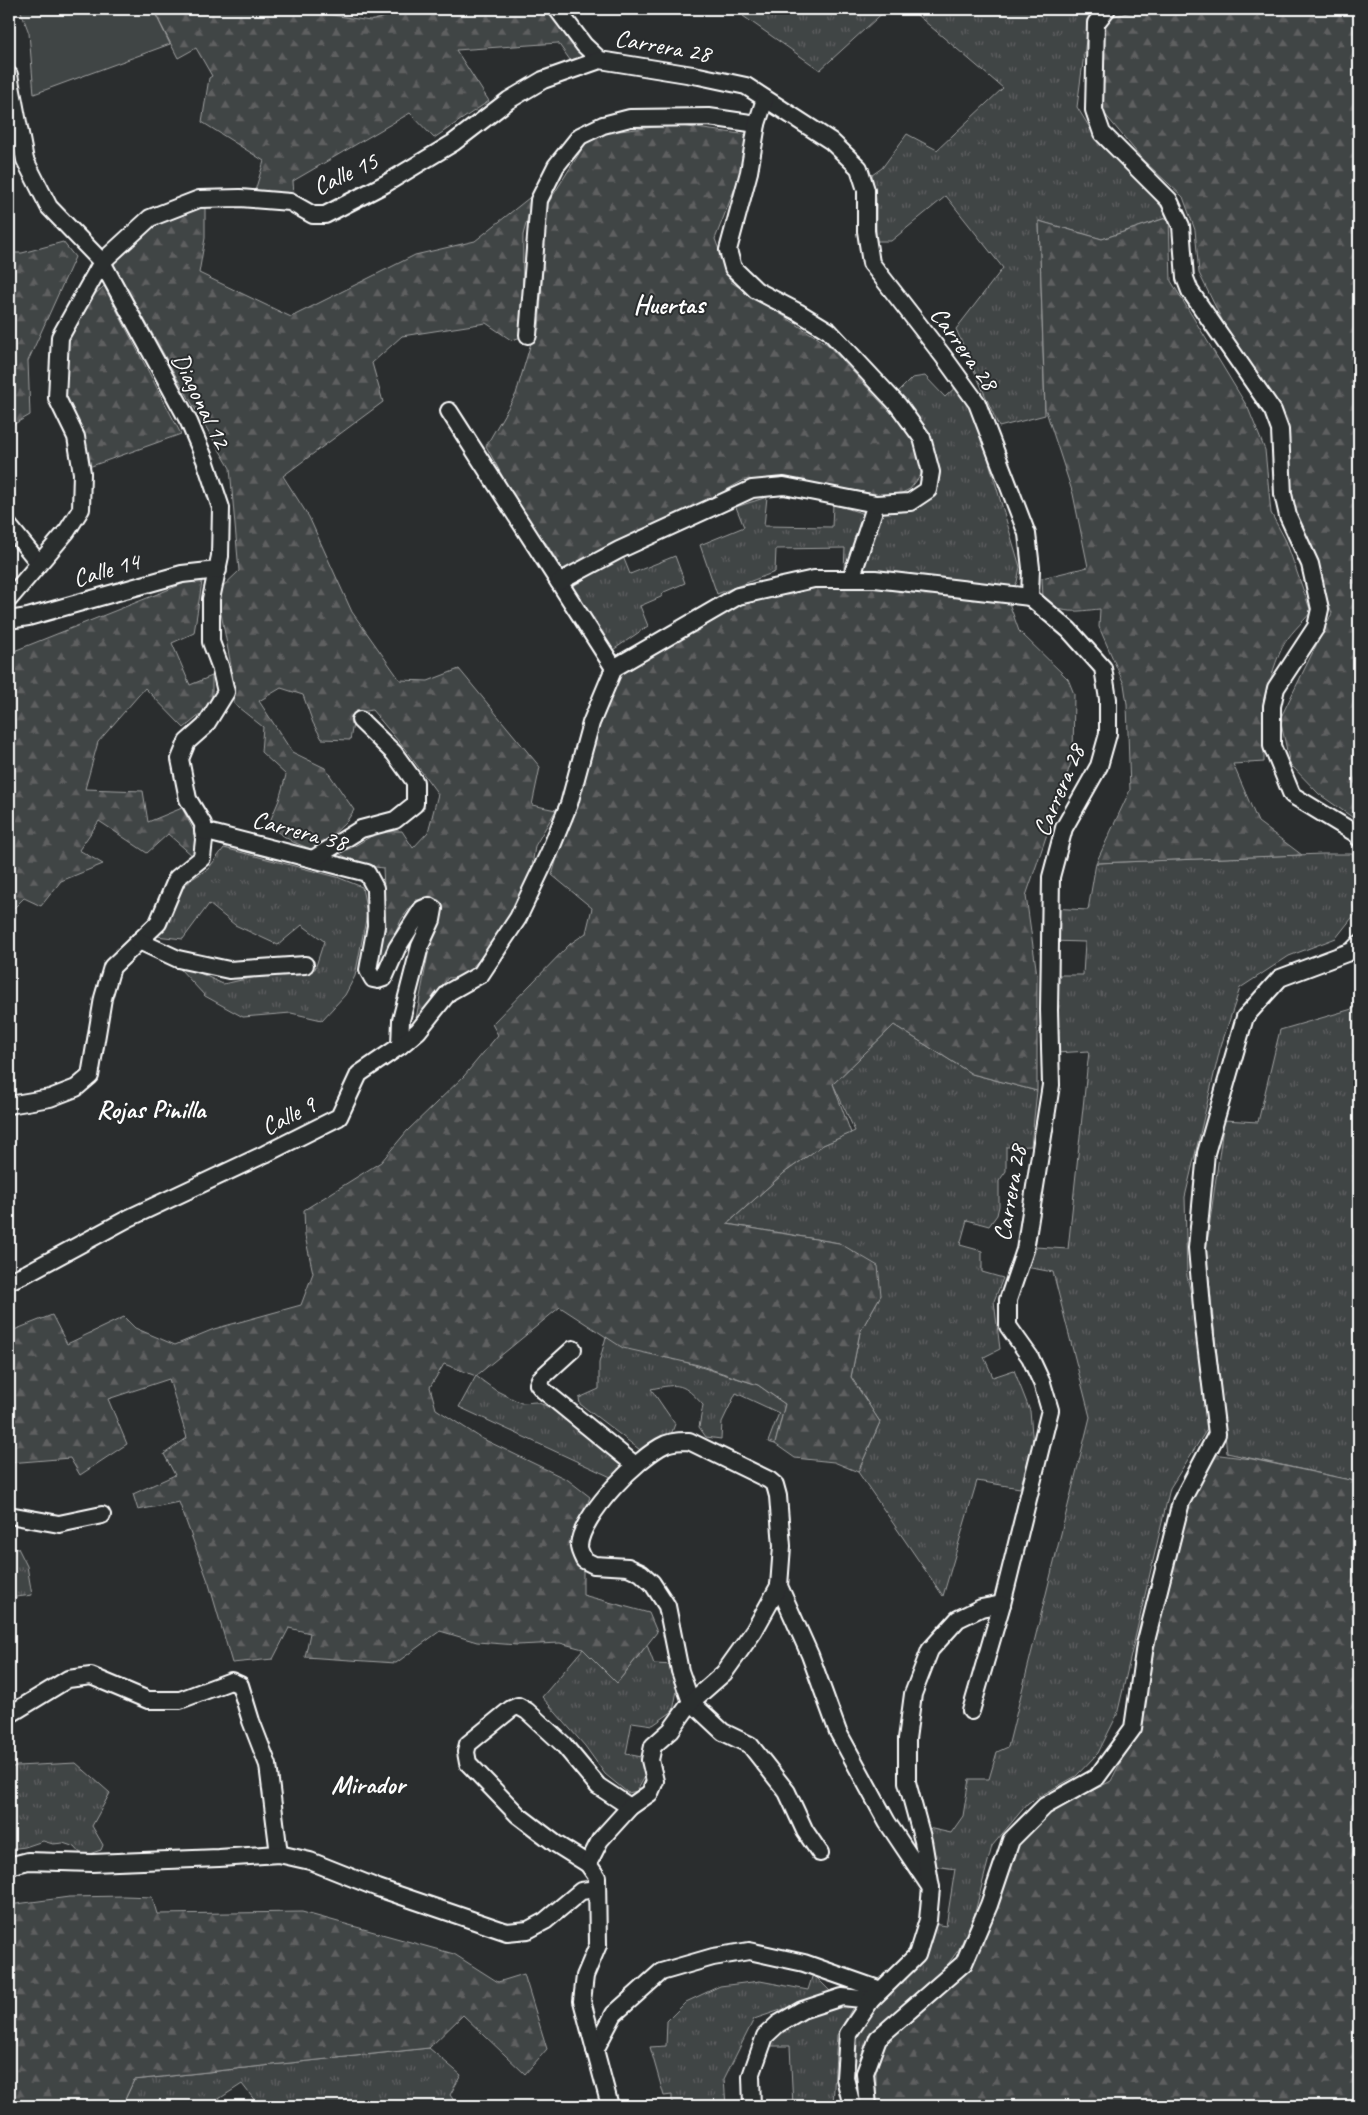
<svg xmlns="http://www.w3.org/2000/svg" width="1368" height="2115" font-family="Caveat,sans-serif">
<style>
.grass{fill:url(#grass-tufts);stroke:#a0a2a2}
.forest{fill:url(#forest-firs);stroke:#a0a2a2}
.pitch{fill:#414445;stroke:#a0a2a2}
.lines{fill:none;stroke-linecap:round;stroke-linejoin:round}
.minor-casing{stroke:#fff;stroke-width:20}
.minor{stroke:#2a2d2e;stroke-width:16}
.labels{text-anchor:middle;stroke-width:4;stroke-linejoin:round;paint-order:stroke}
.street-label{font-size:25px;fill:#fff;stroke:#2a2d2e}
.neighbourhood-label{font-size:26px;font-weight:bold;fill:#fff;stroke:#2a2d2e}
</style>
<defs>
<pattern id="grass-tufts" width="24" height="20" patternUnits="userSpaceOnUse" patternTransform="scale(1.25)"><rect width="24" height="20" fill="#414445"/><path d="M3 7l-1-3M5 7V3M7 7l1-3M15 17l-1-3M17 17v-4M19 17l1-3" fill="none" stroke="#5e6061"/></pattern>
<pattern id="forest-firs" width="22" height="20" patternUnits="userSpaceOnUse" patternTransform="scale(1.25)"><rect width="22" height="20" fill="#414445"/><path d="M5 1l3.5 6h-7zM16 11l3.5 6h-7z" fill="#5e6061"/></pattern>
</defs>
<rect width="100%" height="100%" fill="#2a2d2e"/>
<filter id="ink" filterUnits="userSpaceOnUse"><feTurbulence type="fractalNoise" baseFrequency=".02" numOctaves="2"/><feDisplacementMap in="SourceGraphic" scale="10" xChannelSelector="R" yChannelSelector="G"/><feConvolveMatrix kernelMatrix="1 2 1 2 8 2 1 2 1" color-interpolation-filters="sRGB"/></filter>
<g filter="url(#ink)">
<g class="grass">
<path d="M 750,9 L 887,9 L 820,70 L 743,16 Z"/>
<path d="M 910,9 L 1096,9 L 1088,25 L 1077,107 L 1101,146 L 1146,187 L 1169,217 L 1102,239 L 1039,221 L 1045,415 L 999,427 L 956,329 L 1003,268 L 946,196 L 891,241 L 876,241 L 876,199 L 872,175 L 882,168 L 907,134 L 937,150 L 1003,88 Z"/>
<path d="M 925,376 L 945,397 L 960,383 L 982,438 L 1020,567 L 1017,582 L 1011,593 L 862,572 L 880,513 L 912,511 L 935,490 L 935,468 L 926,427 L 897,393 L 912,378 Z"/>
<path d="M 767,497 L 764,526 L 832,527 L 833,504 L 868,515 L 849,571 L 844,570 L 845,548 L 776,549 L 775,572 L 717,594 L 700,545 L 744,527 L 736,507 Z"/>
<path d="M 622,554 L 630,574 L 675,556 L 685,583 L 664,592 L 661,597 L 640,606 L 648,626 L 610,652 L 572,587 Z"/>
<path d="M 224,848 L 337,877 L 362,887 L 367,914 L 355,976 L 345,995 L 322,1020 L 291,1013 L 243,1017 L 205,996 L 180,969 L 189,968 L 223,984 L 289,970 L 315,969 L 324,941 L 302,925 L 278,945 L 235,925 L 209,904 L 183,939 L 156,936 L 183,887 L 192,879 L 208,869 Z"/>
<path d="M 1322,854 L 1353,854 L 1359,866 L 1359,909 L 1336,938 L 1289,956 L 1240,988 L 1220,1049 L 1185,1197 L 1187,1276 L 1200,1333 L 1209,1426 L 1170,1488 L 1117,1715 L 1098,1753 L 1076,1776 L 1028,1803 L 992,1846 L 974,1916 L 959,1949 L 937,1979 L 879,2030 L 861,2106 L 854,2106 L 851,2060 L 854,2040 L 871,2008 L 892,1992 L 923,1959 L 933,1924 L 946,1926 L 955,1869 L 935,1866 L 928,1828 L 951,1833 L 963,1816 L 969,1779 L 989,1779 L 997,1752 L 1008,1747 L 1090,1417 L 1053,1272 L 1026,1267 L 1035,1247 L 1068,1249 L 1089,1051 L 1056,1053 L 1053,975 L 1083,975 L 1085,942 L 1050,941 L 1050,908 L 1088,910 L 1096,863 Z"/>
<path d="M 1359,1007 L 1359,1482 L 1227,1453 L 1206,1250 L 1224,1120 L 1258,1122 L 1280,1030 Z"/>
<path d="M 894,1025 L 972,1074 L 1037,1091 L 1031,1146 L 1006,1147 L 1006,1171 L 999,1181 L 999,1206 L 997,1215 L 989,1226 L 967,1220 L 960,1245 L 982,1251 L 982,1272 L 1003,1278 L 994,1301 L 1000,1349 L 984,1357 L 993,1377 L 1014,1370 L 1030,1411 L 1033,1445 L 1020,1488 L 977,1481 L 943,1596 L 858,1472 L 880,1422 L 851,1377 L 860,1332 L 881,1295 L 839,1243 L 727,1224 L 784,1173 L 823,1145 L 855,1131 L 833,1084 Z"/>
<path d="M 606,1337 L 758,1385 L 785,1404 L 775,1444 L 768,1442 L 779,1413 L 736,1393 L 722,1422 L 721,1439 L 706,1437 L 699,1427 L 703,1405 C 683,1383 680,1383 651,1389 L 675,1424 L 672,1432 L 648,1456 L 580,1404 L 579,1398 L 599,1389 L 599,1363 Z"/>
<path d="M 476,1376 L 495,1390 L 521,1403 L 536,1402 L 555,1409 L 624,1465 L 613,1478 L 459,1407 Z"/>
<path d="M 9,1546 L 18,1548 L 27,1566 L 32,1595 L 9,1598 Z"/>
<path d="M 647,1645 L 654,1664 L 676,1665 L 680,1675 L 673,1711 L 653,1725 L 632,1722 L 626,1754 L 647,1758 L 648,1771 L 637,1791 L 628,1793 L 605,1774 L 585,1746 L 542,1697 L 583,1649 L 617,1683 Z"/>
<path d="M 76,1763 L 110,1793 L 92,1826 L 103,1845 L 101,1850 L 83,1856 L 75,1847 L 63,1843 L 53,1844 L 43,1841 L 25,1847 L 9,1849 L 9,1768 L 17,1766 Z"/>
<path d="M 813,1974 L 832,1993 L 754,2019 L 724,2079 L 726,2106 L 672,2106 L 672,2095 L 664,2096 L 650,2047 L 666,2046 L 667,2021 L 686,2002 L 720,1986 L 760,1981 L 808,1990 Z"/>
<path d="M 831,2005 L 853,2007 L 837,2035 L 833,2106 L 793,2106 L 790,2046 L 770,2046 L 782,2029 Z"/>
<path d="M 429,2048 L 461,2075 L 450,2095 L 458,2106 L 259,2106 L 242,2084 L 208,2106 L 122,2106 L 134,2080 Z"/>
</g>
<g class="forest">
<path d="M 153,9 L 307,9 L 307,11 L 370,21 L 414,9 L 550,9 L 589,56 L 570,60 L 558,43 L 456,50 L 489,101 L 434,138 L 410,113 L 293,181 L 294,196 L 255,191 L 264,161 L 202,122 L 209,78 L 212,76 L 196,48 L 178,58 Z"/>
<path d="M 1143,9 L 1359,9 L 1359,822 L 1319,794 L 1290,764 L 1280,719 L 1332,613 L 1286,486 L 1286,451 L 1199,273 L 1195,230 L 1183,197 L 1143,160 L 1099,107 L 1097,47 L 1107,18 Z"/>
<path d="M 673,125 L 749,135 L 747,157 L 715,239 L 731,282 L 827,344 L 891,413 L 911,431 L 918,446 L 921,475 L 910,489 L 894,497 L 806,483 L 790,478 L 744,480 L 712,498 L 564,572 L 546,543 L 530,527 L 486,446 L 516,394 L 533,336 L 539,329 L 547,205 L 585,144 L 601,133 Z"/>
<path d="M 534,194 L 523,235 L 522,337 L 511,340 L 486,323 L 402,336 L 372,363 L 383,402 L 283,476 L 309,517 L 352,612 L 400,680 L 428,681 L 459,669 L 540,767 L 532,805 L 556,810 L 535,846 L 530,880 L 508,919 L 479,960 L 463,977 L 448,978 L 415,1024 L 429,949 L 440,916 L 439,900 L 416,900 L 401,920 L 383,962 L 373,967 L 386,928 L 383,868 L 361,865 L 338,853 L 351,848 L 380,831 L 402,831 L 413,848 L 428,832 L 438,794 L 404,748 L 372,710 L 355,713 L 350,740 L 322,739 L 313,723 L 303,695 L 281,688 L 259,701 L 292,752 L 325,768 L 354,810 L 347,821 L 316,851 L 293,842 L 268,826 L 279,800 L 286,775 L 261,752 L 263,727 L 234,704 L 232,671 L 217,592 L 239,571 L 230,468 L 177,378 L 112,261 L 155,224 L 205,205 L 205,238 L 199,273 L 291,317 L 415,255 L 475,241 Z"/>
<path d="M 1169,217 L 1171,281 L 1248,408 L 1265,450 L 1271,513 L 1286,541 L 1311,612 C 1302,623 1288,635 1282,648 C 1264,686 1264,722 1264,762 L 1233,764 L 1258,822 L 1302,855 L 1096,863 L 1130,790 L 1127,704 L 1124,684 L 1099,627 L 1100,609 C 1077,611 1060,616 1043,598 L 1042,578 L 1088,567 L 1073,494 L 1045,408 L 1039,221 L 1102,239 Z"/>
<path d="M 63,242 L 75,257 L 28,361 L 30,415 L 9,427 L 9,244 L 13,253 L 22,253 Z"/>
<path d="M 104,286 L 181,434 L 86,468 L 67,402 L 63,339 L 91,298 Z"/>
<path d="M 200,577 L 202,582 L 194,633 L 172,643 L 190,685 L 212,676 L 212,705 L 184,728 L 145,688 L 98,742 L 85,789 L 143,791 L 148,822 L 182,808 L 196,835 L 193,856 L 168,834 L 147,853 L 99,821 L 79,850 L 103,864 L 61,881 L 41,906 L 24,898 L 9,913 L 9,653 Z"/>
<path d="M 806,587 L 898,587 L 1009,603 L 1019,631 L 1068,679 L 1074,694 L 1073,757 L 1026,896 L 1037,975 L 1037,1091 L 972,1074 L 894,1025 L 833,1084 L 851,1133 L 823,1145 L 784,1173 L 727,1224 L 839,1243 L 878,1266 L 881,1295 L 860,1332 L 851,1377 L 880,1422 L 858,1472 L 834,1462 L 795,1458 L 775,1444 L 785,1404 L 758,1385 L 698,1365 L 623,1348 L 560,1307 L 476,1376 L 444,1364 L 430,1387 L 436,1409 L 481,1438 L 568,1480 L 590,1497 L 573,1542 L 583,1570 L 583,1595 L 649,1613 L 657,1632 L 617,1683 L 583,1649 L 560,1643 L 517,1645 L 477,1642 L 440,1631 L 396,1663 L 305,1657 L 310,1633 L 289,1628 L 273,1659 L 232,1663 L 209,1584 L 179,1502 L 138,1510 L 133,1494 L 175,1475 L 164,1454 L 187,1438 L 169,1379 L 108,1399 L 127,1444 L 80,1475 L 70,1458 L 9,1463 L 9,1332 L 52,1315 L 67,1344 L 124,1317 L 135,1328 L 175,1345 L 214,1329 L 301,1305 L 313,1273 L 305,1236 L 304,1210 L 381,1162 L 407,1131 L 464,1076 L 498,1035 L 492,1024 L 570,944 L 586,933 L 592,908 L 552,875 L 597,723 L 620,675 L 648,657 L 737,606 Z"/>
<path d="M 1212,1454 L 1252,1459 L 1359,1482 L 1359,2106 L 876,2106 L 876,2072 L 886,2037 L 952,1985 L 982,1943 L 1009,1858 L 1019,1842 L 1051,1812 L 1111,1781 L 1131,1741 L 1142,1716 L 1162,1607 L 1189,1499 Z"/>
<path d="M 124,1896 L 152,1897 L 157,1914 L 302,1912 L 454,1954 L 498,1982 L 524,1974 L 547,2049 L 525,2074 L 463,2015 L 429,2048 L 134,2080 L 122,2106 L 9,2106 L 9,1905 L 69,1897 Z"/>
</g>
<path class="pitch" d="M 20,9 L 153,9 L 170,44 L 34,94 L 29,33 Z"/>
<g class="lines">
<defs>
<g id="minor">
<path d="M 557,9 L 584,45 L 600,60 L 699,76 L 746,86 L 831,141 L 859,168 L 866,190 L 866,231 L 871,263 L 943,356 L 977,403 L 1027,534 L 1031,568 L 1030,597 L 1069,630 L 1103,668 L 1108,699 L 1108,734 L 1099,766 L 1064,828 L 1051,877 L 1049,1010 L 1051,1085 L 1025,1250 L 1008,1300 L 1008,1326 L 1030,1357 L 1042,1383 L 1050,1410 L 1002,1604 L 971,1711"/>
<path d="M 1107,9 L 1096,23 L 1094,110 L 1102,133 L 1169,200 L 1181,226 L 1185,278 L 1190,291 L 1273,411 L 1280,430 L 1283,494 L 1288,516 L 1310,564 L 1320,609 L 1316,627 L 1276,688 L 1272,706 L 1272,746 L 1292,795 L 1358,835 L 1359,838"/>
<path d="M 9,75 L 25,160 L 49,207 L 102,262 L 189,422 L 205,460 L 221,508 L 220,556 L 211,599 L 211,642 L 220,666 L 226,692 L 205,726 L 187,742 L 180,759 L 188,799 L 203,824 L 204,840 L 202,858 L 177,878 L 158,923 L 112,967 L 103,998 L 90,1076 L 76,1088 L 50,1098 L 9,1105"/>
<path d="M 528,335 L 539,200 L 556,166 L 580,136 L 603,125 L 630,118 L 709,117 L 757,124"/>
<path d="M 449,411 L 614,668"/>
<path d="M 9,526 L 39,563"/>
<path d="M 851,579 L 876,504"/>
<path d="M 559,582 L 619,550 L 752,489 L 784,486 L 876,504 L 910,502 L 928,490 L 931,472 L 922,438 L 898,405 L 829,331 L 798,312 L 756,290 L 733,268 L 728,250 L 749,172 L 757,124 L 765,99"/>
<path d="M 9,599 L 67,531 L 81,509 L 82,473 L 76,437 L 57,398 L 60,337 L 102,262 L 150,218 L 199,199 L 240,198 L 290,202 L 313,215 L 325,215 L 385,184 L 453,143 L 509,100 L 543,80 L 600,60"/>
<path d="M 9,620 L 28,617 L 182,574 L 218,570"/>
<path d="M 203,831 L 367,873 L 375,888 L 376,926 L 368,970 L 373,979 L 378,980 L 384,978 L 397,948 L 422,909 L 429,906 L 434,909 L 432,920 L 420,946 L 401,1020 L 400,1046"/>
<path d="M 313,859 L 361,829 L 395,820 L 415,804 L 415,782 L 394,753 L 360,720"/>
<path d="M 139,941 L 178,959 L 229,970 L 305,965"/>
<path d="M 9,1281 L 27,1273 L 129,1218 L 265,1154 L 339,1117 L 359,1074 L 400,1046 L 418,1031 L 449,992 L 481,974 L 518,918 L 549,853 L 569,804 L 591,723 L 614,668 L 738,596 L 814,579 L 875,579 L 1030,597"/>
<path d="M 573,1349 L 540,1379 L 538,1384 L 543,1390 L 635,1465"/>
<path d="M 9,1515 L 59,1524 L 102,1515"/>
<path d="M 9,1715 L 68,1679 L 91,1676 L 148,1700 L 180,1700 L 231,1681 L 240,1685 L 251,1721 L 268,1765 L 279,1854"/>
<path d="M 820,1853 L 805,1831 L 787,1792 L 750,1745 L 723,1732 L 691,1702 L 680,1671 L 667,1606 L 652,1583 L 641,1573 L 628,1567 L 594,1565 L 584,1560 C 582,1556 579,1550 579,1546 C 581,1515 639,1456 666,1444 C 674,1441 680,1441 689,1441 L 769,1480 L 775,1485 L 778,1496 L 782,1546 L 779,1586 L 810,1655 L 838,1732 L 887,1822 L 931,1888"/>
<path d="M 588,1864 L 556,1844 L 518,1815 L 468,1763 L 466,1752 L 468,1744 L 511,1709 L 518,1706 L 527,1711 L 563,1744 L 598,1786 L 630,1807"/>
<path d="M 9,1866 L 28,1861 L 92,1863 L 219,1858 L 279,1854 L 310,1861 L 378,1888 L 507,1932 L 528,1930 L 545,1921 L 581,1891 L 597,1889"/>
<path d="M 595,2050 L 614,2014 L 661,1972 L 713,1957 L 749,1951 L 804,1963 L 881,1990"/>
<path d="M 610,2106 L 582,2001 L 585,1976 L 598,1945 L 597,1877 L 588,1864 L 600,1840 L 630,1807 L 650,1793 L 655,1781 L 650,1760 L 653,1746 L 671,1730 L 691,1702 L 724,1673 L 754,1631 L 779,1586"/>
<path d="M 752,2106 L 751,2076 L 765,2036 L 778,2024 L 802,2010 L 842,1997 L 871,2000"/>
<path d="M 852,2106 L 845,2078 L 848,2034 L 871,2000 L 917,1955 L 928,1920 L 931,1888 L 923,1841 L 907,1782 L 907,1739 L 913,1694 L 930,1650 L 958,1619 L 981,1608 L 1002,1604"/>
<path d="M 868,2106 L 865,2073 L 878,2038 L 964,1963 L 989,1905 L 1011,1840 L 1045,1806 L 1097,1777 L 1133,1728 L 1145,1645 L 1181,1502 L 1217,1434 L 1203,1319 L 1197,1248 L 1206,1153 L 1245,1017 L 1280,978 L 1352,951 L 1359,944"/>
</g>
</defs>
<use href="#minor" class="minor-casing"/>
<use href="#minor" class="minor"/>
</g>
</g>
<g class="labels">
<g class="street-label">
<text transform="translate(663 45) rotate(10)" y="9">Carrera 28</text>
<text transform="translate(345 173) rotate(-25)" y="9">Calle 15</text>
<text transform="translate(965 348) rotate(54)" y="9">Carrera 28</text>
<text transform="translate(202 400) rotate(64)" y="9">Diagonal 12</text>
<text transform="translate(106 569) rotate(-16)" y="9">Calle 14</text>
<text transform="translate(1058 790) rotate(-67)" y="9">Carrera 28</text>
<text transform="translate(300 830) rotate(15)" y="9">Carrera 38</text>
<text transform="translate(288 1115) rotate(-27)" y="9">Calle 9</text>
<text transform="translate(1009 1193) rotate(-80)" y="9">Carrera 28</text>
</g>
<g class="neighbourhood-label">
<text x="669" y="313">Huertas</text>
<text x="151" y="1118">Rojas Pinilla</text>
<text x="368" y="1793">Mirador</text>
</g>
</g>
<rect width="1368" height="2115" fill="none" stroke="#2a2d2e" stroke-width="30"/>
<rect x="15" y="15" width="1338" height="2085" fill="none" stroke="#fff" stroke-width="2" filter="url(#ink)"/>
</svg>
